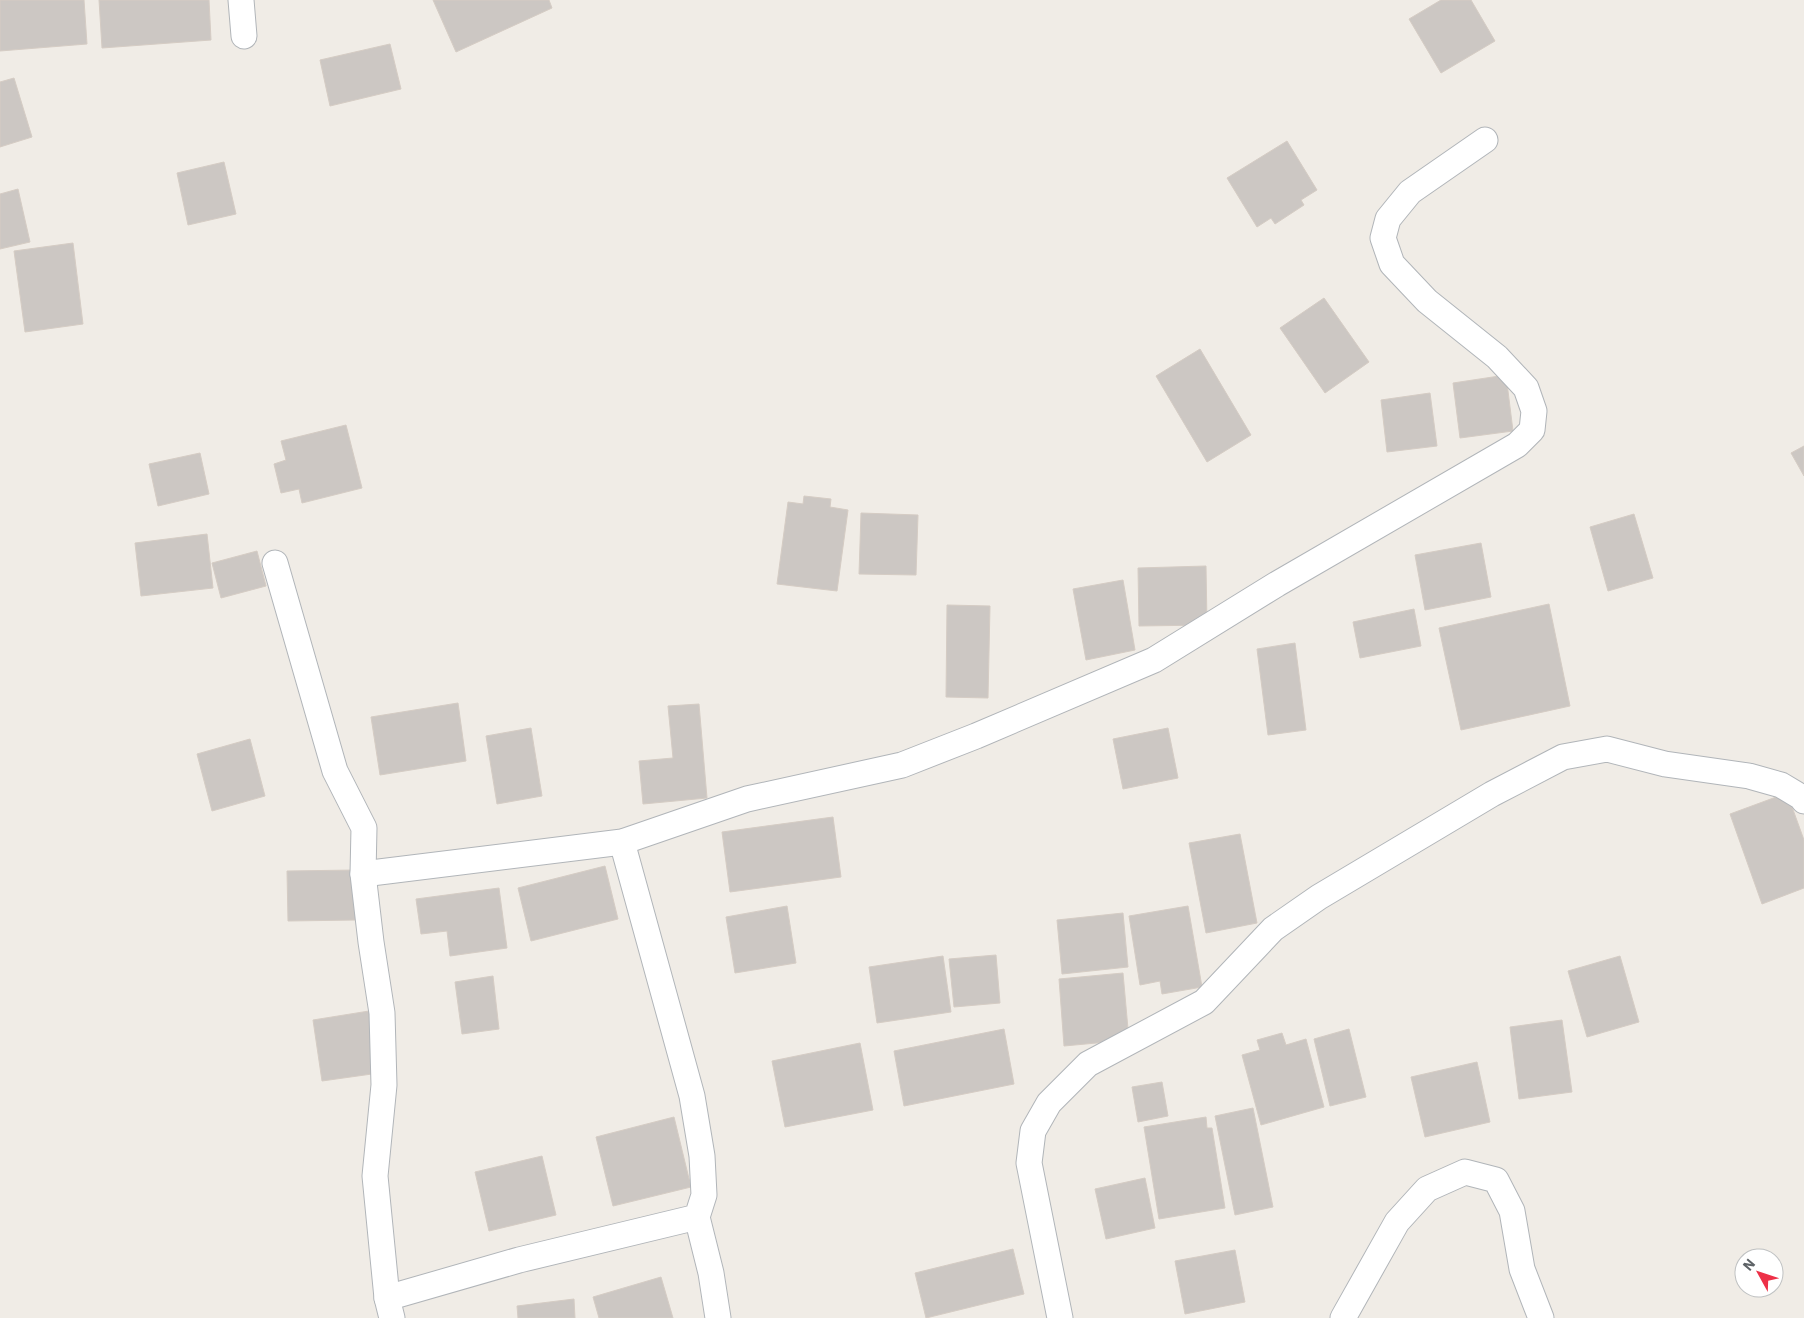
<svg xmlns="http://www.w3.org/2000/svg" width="1804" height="1318" font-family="'IBM Plex Sans',sans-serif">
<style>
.building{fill:#ccc7c3;stroke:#d5ccc4}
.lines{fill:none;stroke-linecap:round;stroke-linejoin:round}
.minor-casing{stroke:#b1b5b9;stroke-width:27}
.minor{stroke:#fff;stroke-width:25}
</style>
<rect width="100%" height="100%" fill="#f0ece6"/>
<g class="building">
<path d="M 0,0 L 84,0 L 87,44 L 0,51 Z"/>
<path d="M 99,0 L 209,0 L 211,40 L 102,48 Z"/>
<path d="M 433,0 L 549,0 L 552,8 L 456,52 Z"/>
<path d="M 1441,0 L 1471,0 L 1495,41 L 1441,73 L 1409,19 Z"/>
<path d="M 390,44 L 401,89 L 330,106 L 320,60 Z"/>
<path d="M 14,78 L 32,137 L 0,147 L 0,82 Z"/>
<path d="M 1287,141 L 1317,190 L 1301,200 L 1304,205 L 1275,224 L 1271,218 L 1257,227 L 1227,178 Z"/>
<path d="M 224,162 L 236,214 L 188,225 L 177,173 Z"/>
<path d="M 18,189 L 30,242 L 0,249 L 0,194 Z"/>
<path d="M 73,243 L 83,324 L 25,332 L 14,251 Z"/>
<path d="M 1324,298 L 1369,362 L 1325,393 L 1280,328 Z"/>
<path d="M 1200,349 L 1251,435 L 1207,462 L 1156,376 Z"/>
<path d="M 1506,375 L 1513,431 L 1460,438 L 1453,383 Z"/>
<path d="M 1430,393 L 1437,446 L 1387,452 L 1381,400 Z"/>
<path d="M 346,425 L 362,488 L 302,503 L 299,489 L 281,493 L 274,464 L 286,460 L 281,441 Z"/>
<path d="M 1804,446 L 1804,476 L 1791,453 Z"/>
<path d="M 200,453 L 209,494 L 158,506 L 149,464 Z"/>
<path d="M 804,496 L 831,499 L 830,507 L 848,510 L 837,591 L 777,584 L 788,502 L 803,504 Z"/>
<path d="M 861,513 L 918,515 L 916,575 L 859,574 Z"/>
<path d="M 1634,514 L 1653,578 L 1608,591 L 1590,527 Z"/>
<path d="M 207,534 L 213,588 L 141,596 L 135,543 Z"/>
<path d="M 1481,543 L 1491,597 L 1425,610 L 1415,555 Z"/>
<path d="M 257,551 L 266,586 L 221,598 L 212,563 Z"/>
<path d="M 1206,566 L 1207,625 L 1139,626 L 1138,568 Z"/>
<path d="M 1123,580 L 1135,650 L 1086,660 L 1073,589 Z"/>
<path d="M 1549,604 L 1570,706 L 1461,730 L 1439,628 Z"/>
<path d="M 947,605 L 990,606 L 988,698 L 946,697 Z"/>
<path d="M 1414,609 L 1421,646 L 1360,658 L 1353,622 Z"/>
<path d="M 1295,643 L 1306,730 L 1268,735 L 1257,649 Z"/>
<path d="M 458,703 L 466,761 L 380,775 L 371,717 Z"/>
<path d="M 699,704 L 707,798 L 643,804 L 639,761 L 673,758 L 668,706 Z"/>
<path d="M 531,728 L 542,796 L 497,804 L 486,736 Z"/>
<path d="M 1168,728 L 1178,778 L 1123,789 L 1113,739 Z"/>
<path d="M 250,739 L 265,796 L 212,811 L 197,754 Z"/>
<path d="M 1787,793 L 1804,840 L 1804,888 L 1762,904 L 1730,814 Z"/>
<path d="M 833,817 L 841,877 L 730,892 L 722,832 Z"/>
<path d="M 1240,834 L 1257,923 L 1206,933 L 1189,843 Z"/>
<path d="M 605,866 L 618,919 L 531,941 L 518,888 Z"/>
<path d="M 356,870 L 356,920 L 288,921 L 287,871 Z"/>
<path d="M 499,888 L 507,948 L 450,956 L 447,931 L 421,934 L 416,899 Z"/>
<path d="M 787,906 L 796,963 L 735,973 L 726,917 Z"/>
<path d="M 1188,906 L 1202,987 L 1162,994 L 1160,981 L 1140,985 L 1129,916 Z"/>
<path d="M 1123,913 L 1128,967 L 1062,974 L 1057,920 Z"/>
<path d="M 996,955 L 1000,1003 L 954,1007 L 949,959 Z"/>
<path d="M 943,956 L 951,1012 L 877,1023 L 869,967 Z"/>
<path d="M 1620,956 L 1639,1022 L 1587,1037 L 1568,971 Z"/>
<path d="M 1123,973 L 1129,1040 L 1064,1046 L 1059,979 Z"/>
<path d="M 493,976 L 499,1029 L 462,1034 L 455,982 Z"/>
<path d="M 369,1011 L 379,1073 L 322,1081 L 313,1020 Z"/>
<path d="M 1562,1020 L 1572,1092 L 1519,1099 L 1510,1027 Z"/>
<path d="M 1004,1029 L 1014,1084 L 904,1106 L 894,1051 Z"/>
<path d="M 1349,1029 L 1366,1097 L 1330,1106 L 1314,1039 Z"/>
<path d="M 1282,1033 L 1286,1045 L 1306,1039 L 1324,1107 L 1261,1125 L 1242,1055 L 1260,1050 L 1257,1040 Z"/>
<path d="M 860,1043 L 873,1110 L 785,1127 L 772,1061 Z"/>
<path d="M 1477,1062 L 1490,1122 L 1425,1137 L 1411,1077 Z"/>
<path d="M 1162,1082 L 1168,1116 L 1138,1122 L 1132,1087 Z"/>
<path d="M 1253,1108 L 1273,1207 L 1235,1215 L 1215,1116 Z"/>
<path d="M 674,1117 L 691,1187 L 613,1206 L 596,1137 Z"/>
<path d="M 1206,1117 L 1207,1128 L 1212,1128 L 1225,1208 L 1159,1219 L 1144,1127 Z"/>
<path d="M 542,1156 L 556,1215 L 489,1231 L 475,1172 Z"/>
<path d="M 1145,1178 L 1155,1228 L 1106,1239 L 1095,1189 Z"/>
<path d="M 1013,1249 L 1024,1294 L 926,1318 L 915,1273 Z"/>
<path d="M 1235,1250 L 1245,1302 L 1185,1314 L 1175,1261 Z"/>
<path d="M 661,1277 L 673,1318 L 599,1318 L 593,1297 Z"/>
<path d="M 574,1299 L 575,1318 L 518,1318 L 517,1306 Z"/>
</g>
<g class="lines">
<defs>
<g id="minor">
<path d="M 241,0 L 244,36"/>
<path d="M 275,563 L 335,771 L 364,828 L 363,874 L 371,942 L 382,1013 L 384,1085 L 375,1176 L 387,1298 L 392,1318"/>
<path d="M 363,874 L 622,842 L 747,799 L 902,765 L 976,736 L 1154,660 L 1277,584 L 1517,445 L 1532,430 L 1534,411 L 1526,388 L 1497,357 L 1427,301 L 1392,264 L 1383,238 L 1388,219 L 1410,192 L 1485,140"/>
<path d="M 697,1217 L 711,1273 L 718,1318"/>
<path d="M 387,1298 L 519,1260 L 697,1217 L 704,1195 L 702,1156 L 692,1096 L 622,842"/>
<path d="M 1060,1318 L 1029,1163 L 1033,1131 L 1049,1103 L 1088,1064 L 1204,1002 L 1273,929 L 1319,897 L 1492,794 L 1563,757 L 1607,749 L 1665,764 L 1749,776 L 1781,785 L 1801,797 L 1804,801"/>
<path d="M 1343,1318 L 1397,1222 L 1427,1189 L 1465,1172 L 1496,1180 L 1512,1211 L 1522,1269 L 1541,1318"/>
</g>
</defs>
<use href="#minor" class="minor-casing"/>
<use href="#minor" class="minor"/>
</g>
<g transform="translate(1759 1273) rotate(310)"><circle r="24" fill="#ffffff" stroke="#bfc1c2"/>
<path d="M0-4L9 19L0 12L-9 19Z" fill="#ed3047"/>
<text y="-8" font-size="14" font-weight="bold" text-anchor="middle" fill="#5e6367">N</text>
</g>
</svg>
